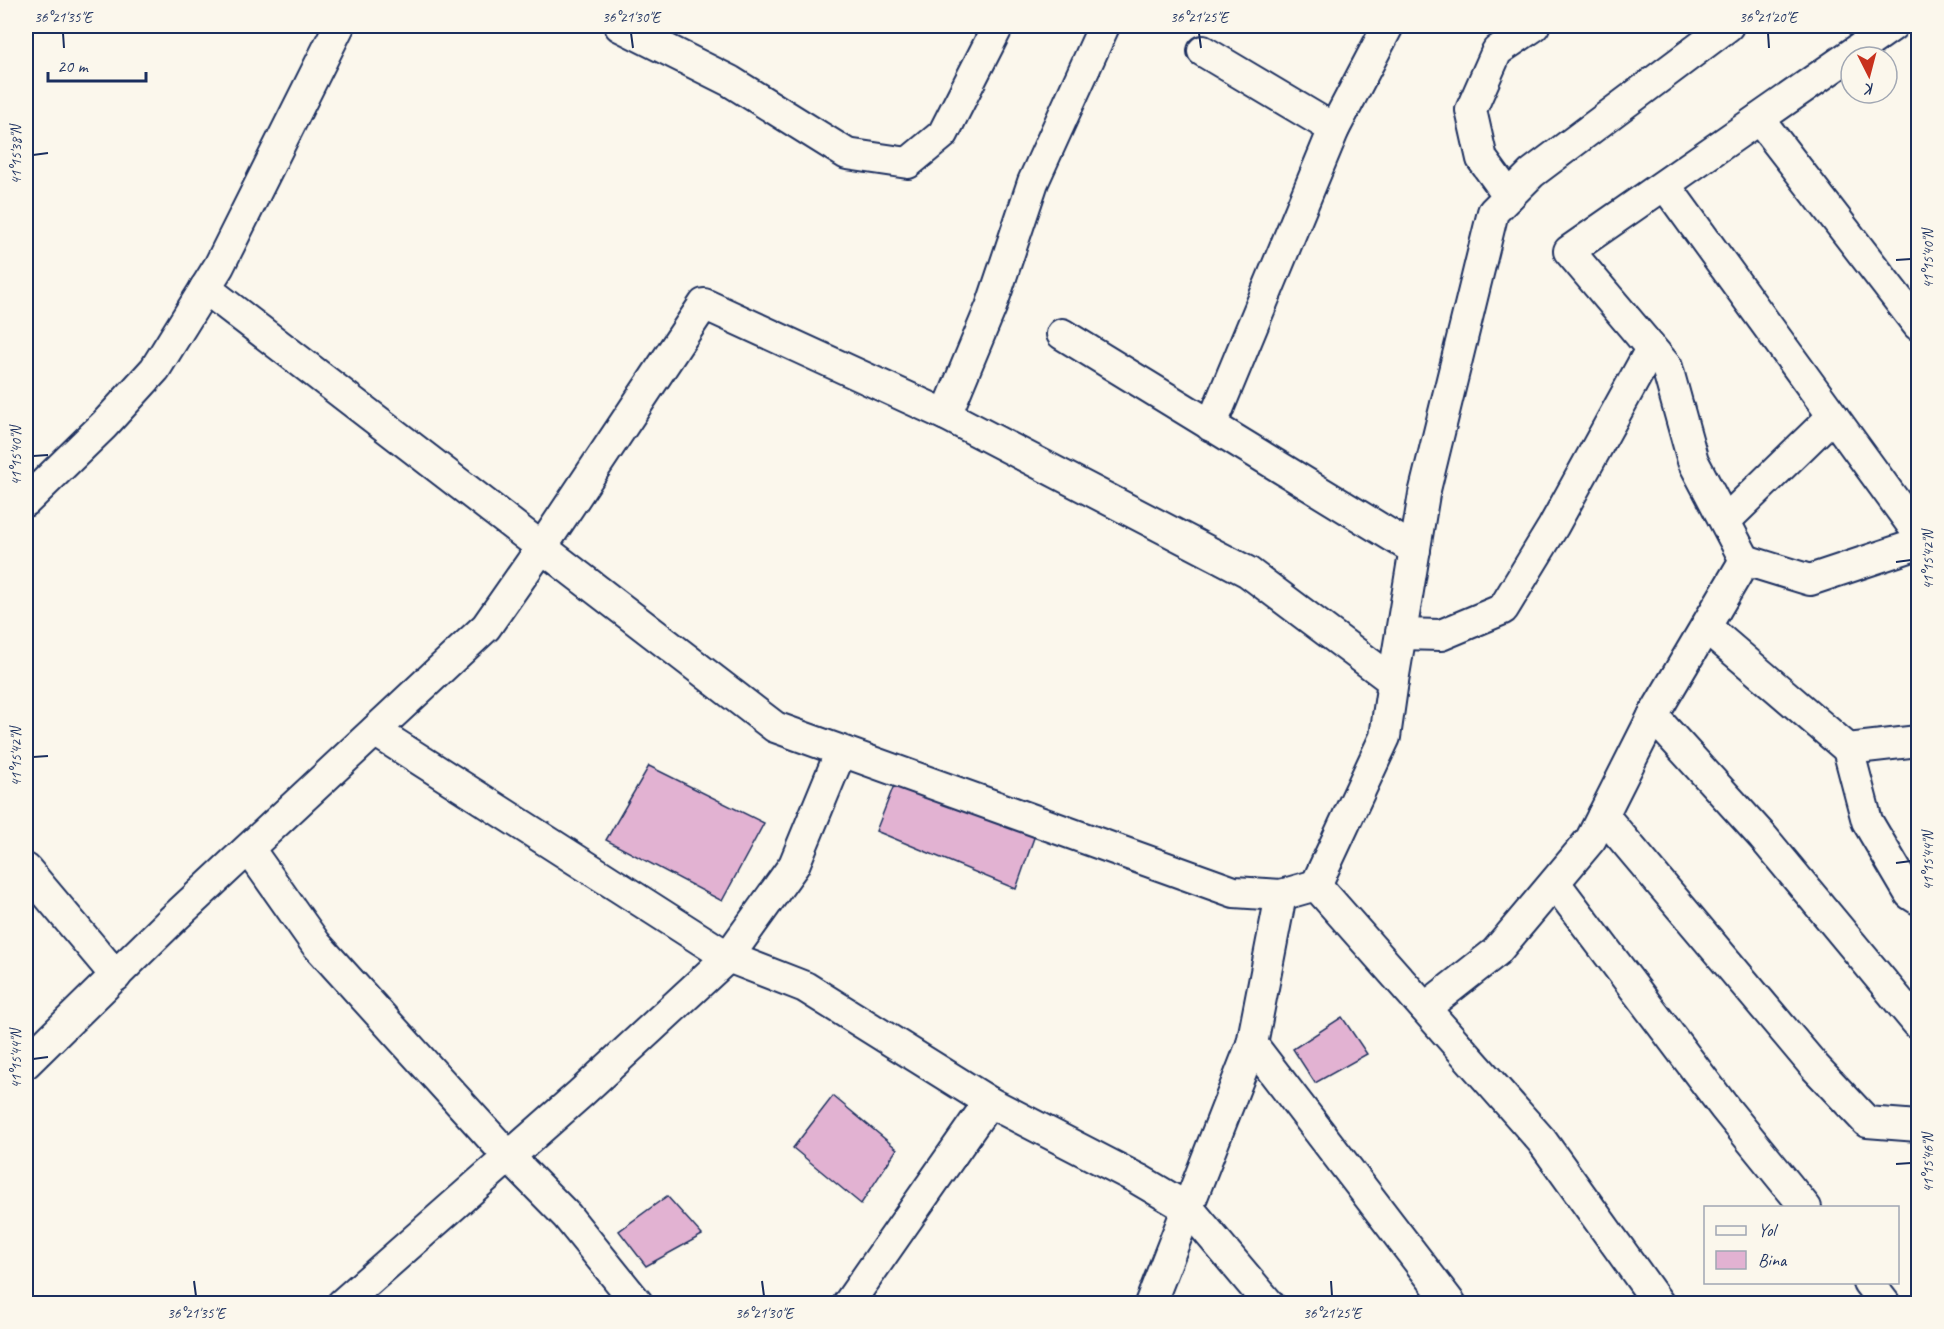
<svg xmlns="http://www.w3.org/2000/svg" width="1944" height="1329" font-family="Caveat,sans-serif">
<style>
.building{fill:#e2b2d2;stroke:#1b2f5e;stroke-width:1.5}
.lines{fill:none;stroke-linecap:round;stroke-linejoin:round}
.street-casing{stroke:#1b2f5e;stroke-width:34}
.street{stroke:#fbf7ec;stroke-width:30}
.ticks{fill:none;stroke:#1b2f5e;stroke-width:2}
.neatline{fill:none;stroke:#1b2f5e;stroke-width:2}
.ticks-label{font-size:15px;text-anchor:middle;fill:#1b2f5e}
</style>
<rect width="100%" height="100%" fill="#fbf7ec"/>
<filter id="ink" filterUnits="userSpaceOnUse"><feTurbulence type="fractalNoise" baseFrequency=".0167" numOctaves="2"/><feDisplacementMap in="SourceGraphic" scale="12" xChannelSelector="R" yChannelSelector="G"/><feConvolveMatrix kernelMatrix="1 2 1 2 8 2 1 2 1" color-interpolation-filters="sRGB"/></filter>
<g filter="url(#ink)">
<g class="building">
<path d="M 649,766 L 764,823 L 722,901 L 606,840 Z"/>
<path d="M 896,780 L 1036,832 L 1016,889 L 876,831 Z"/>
<path d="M 1342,1017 L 1367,1054 L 1315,1083 L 1293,1049 Z"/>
<path d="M 833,1096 L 897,1149 L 861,1204 L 793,1148 Z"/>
<path d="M 667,1196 L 702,1235 L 646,1266 L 619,1231 Z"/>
</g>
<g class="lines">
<defs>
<g id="street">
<path d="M 620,26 L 730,81 L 847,154 L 908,163 L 943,134 L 998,26"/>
<path d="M 1203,51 L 1334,129"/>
<path d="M 1759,119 L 1918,325"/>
<path d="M 1665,185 L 1918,533"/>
<path d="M 1509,196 L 1482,159 L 1471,110 L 1497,51 L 1534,26"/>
<path d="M 205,288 L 775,727 L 1234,892 L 1281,895 L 1316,885 L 1542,1141 L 1659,1304"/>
<path d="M 1062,334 L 1415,550"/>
<path d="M 946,415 L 991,307 L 1033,182 L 1104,26"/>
<path d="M 1211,426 L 1334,129 L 1388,26"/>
<path d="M 26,501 L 104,425 L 155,369 L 219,266 L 339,26"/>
<path d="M 1725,521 L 1833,416"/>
<path d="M 1745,560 L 1693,461 L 1667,367 L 1569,251 L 1892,26"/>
<path d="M 1706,627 L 1848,749 L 1918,741"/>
<path d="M 1401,634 L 1441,635 L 1503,609 L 1553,527 L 1651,349"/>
<path d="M 1393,681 L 1424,494 L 1493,212 L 1532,173 L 1728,26"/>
<path d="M 1653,716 L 1762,836 L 1918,1024"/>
<path d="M 375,731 L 728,957 L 805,987 L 989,1102 L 1138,1179 L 1189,1209 L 1269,1304"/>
<path d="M 1848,749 L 1867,821 L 1910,894 L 1918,899"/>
<path d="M 1603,815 L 1815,1067 L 1867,1122 L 1918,1126"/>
<path d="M 249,849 L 316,944 L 508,1156 L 567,1216 L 638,1304"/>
<path d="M 26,869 L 116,976"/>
<path d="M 1555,883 L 1724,1107 L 1806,1208"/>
<path d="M 1425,1008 L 1496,952 L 1591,839 L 1653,716 L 1745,560 L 1810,580 L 1918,544"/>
<path d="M 1252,1044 L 1451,1304"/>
<path d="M 26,1063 L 174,918 L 486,627 L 542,547 L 704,304 L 946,415 L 1248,572 L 1393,681 L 1385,737 L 1316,885"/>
<path d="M 1868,1282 L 1885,1304"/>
<path d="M 342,1304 L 580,1094 L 728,957 L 794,865 L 841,751"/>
<path d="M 848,1304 L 989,1102"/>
<path d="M 1150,1304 L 1252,1044 L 1281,895"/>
</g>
</defs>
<use href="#street" class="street-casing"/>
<use href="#street" class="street"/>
</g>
</g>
<path class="ticks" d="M 63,33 L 64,48M 631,33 L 633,48M 1199,33 L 1201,48M 1768,33 L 1769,48M 33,155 L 48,153M 1896,260 L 1911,259M 33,456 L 48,455M 1896,562 L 1911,560M 33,757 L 48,756M 1896,863 L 1911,861M 33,1059 L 48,1057M 1896,1164 L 1911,1163M 194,1281 L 196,1296M 762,1281 L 764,1296M 1331,1281 L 1332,1296"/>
<rect width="1944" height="1329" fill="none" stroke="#fbf7ec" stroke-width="66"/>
<rect x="1704" y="1206" width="195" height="78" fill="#fbf7ec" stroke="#a1a7b3" stroke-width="1.5"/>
<rect x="1716" y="1226" width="30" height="9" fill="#fbf7ec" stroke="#a1a7b3" stroke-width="1.5"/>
<text x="1758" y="1236" font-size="18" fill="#1b2f5e">Yol</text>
<rect x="1716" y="1251" width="30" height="18" fill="#e2b2d2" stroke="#a1a7b3" stroke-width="1.5"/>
<text x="1758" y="1266" font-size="18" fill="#1b2f5e">Bina</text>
<g transform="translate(1869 75) rotate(174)"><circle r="28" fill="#fbf7ec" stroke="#a1a7b3" stroke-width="1.5"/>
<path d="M0-4.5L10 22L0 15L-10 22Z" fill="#c8321e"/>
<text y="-9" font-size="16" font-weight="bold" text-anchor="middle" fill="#1b2f5e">K</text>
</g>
<path d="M48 72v9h98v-9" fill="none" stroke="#1b2f5e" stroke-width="3"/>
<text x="57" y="72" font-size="18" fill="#1b2f5e" stroke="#fbf7ec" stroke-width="4.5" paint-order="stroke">20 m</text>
<rect x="33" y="33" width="1878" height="1263" class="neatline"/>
<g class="ticks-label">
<text x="63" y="22">36°21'35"E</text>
<text x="631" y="22">36°21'30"E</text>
<text x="1199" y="22">36°21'25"E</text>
<text x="1768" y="22">36°21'20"E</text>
<text transform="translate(16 155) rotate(-90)" y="5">41°15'38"N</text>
<text transform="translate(1928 259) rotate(-90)" y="5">41°15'40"N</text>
<text transform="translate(16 456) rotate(-90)" y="5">41°15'40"N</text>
<text transform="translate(1928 560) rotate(-90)" y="5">41°15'42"N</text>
<text transform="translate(16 757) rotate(-90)" y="5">41°15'42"N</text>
<text transform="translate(1928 861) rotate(-90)" y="5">41°15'44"N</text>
<text transform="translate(16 1059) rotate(-90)" y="5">41°15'44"N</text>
<text transform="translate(1928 1163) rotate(-90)" y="5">41°15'46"N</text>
<text x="196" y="1318">36°21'35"E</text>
<text x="764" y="1318">36°21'30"E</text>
<text x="1332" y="1318">36°21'25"E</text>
</g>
</svg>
